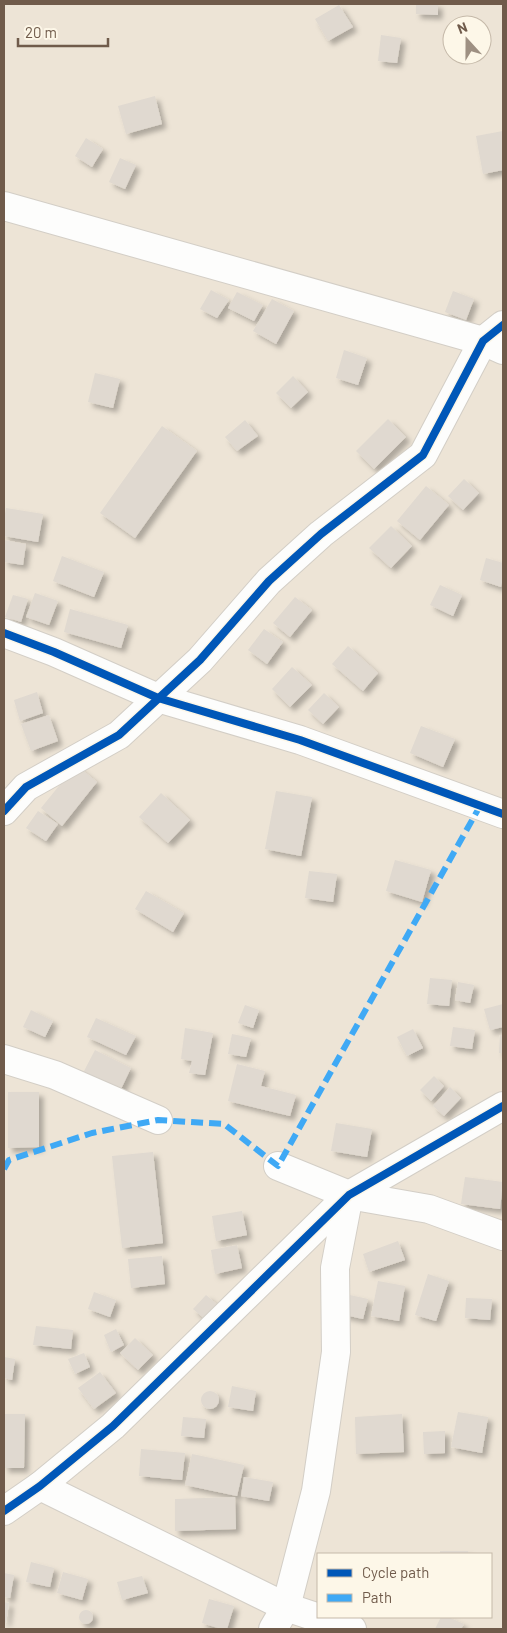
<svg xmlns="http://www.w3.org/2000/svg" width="507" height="1633" font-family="Barlow,sans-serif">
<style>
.residential{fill:#ede4d6;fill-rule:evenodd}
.building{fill:#e0d9d0;filter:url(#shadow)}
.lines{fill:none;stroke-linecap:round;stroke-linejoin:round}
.minor-casing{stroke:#d3cec6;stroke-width:30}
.minor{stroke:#fdfdfc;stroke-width:28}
.quiet{stroke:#3fa9f5;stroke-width:6;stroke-dasharray:12 6;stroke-linecap:butt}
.cycleway-casing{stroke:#fdf7e8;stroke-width:11}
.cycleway{stroke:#0057b8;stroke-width:8}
</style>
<defs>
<filter id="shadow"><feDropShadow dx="4.5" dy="4.5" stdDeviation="2.5" flood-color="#0004"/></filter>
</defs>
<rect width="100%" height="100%" fill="#f4f1e8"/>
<path class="residential" d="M 4,4 L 503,4 L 503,1629 L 4,1629 ZM 452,25 L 482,25 L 482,55 L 452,55 ZM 318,1554 L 491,1554 L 491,1617 L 318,1617 Z"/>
<g class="building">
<path d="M 416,4 L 438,4 L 438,15 L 416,14 Z"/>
<path d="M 339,5 L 353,27 L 328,41 L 315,19 Z"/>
<path d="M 381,35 L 401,38 L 397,63 L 378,61 Z"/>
<path d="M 155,96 L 162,124 L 126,134 L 118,106 Z"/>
<path d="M 503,131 L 503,170 L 483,174 L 476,136 Z"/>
<path d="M 86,138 L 103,149 L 92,167 L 75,156 Z"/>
<path d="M 120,158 L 136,165 L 125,189 L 109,182 Z"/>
<path d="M 211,290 L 229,300 L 217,318 L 200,309 Z"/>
<path d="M 453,291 L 474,299 L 466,320 L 445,312 Z"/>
<path d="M 237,292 L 263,305 L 254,321 L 228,308 Z"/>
<path d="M 272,299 L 294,311 L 276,344 L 253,331 Z"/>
<path d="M 344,350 L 367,358 L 358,385 L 336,378 Z"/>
<path d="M 95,373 L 120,379 L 113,408 L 88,402 Z"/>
<path d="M 293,376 L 308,392 L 291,408 L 276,393 Z"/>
<path d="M 388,419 L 406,437 L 374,469 L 356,451 Z"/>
<path d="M 245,420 L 258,436 L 237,451 L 225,437 Z"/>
<path d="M 162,426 L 197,451 L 135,538 L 100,513 Z"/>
<path d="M 464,479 L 479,493 L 463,510 L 448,496 Z"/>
<path d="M 426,486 L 449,505 L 420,540 L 397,521 Z"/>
<path d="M 6,508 L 43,514 L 38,542 L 4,536 L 4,520 Z"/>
<path d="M 391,526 L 412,546 L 391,568 L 369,548 Z"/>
<path d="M 4,540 L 26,544 L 23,565 L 4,562 Z"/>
<path d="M 62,556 L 104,572 L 94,597 L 53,581 Z"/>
<path d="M 486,558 L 503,563 L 503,579 L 501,587 L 480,580 Z"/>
<path d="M 440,585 L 462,595 L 453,616 L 430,605 Z"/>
<path d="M 35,593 L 58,601 L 49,625 L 26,617 Z"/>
<path d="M 13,595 L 28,599 L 21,622 L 5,617 Z"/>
<path d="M 295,597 L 312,610 L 290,637 L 273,623 Z"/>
<path d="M 70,609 L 128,625 L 121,648 L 64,632 Z"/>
<path d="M 264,629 L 283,642 L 267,664 L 248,650 Z"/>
<path d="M 348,646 L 378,673 L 363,691 L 332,664 Z"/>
<path d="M 292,667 L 312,685 L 290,707 L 272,689 Z"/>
<path d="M 37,692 L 43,713 L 20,721 L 14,700 Z"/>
<path d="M 324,693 L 339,707 L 323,724 L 308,710 Z"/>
<path d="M 49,715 L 58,741 L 31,751 L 21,724 Z"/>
<path d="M 421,726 L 455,739 L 443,767 L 410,753 Z"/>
<path d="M 76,765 L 97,782 L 62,826 L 41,808 Z"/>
<path d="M 276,791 L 312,797 L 301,856 L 265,849 Z"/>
<path d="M 161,793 L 190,820 L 168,843 L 139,817 Z"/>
<path d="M 38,811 L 58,824 L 46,841 L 26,828 Z"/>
<path d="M 395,860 L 431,870 L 422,902 L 386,891 Z"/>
<path d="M 309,871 L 337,874 L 333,902 L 305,898 Z"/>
<path d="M 146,891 L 184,913 L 173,932 L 135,909 Z"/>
<path d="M 430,978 L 452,980 L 449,1006 L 427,1004 Z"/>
<path d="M 458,982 L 474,985 L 470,1003 L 455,1000 Z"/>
<path d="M 503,1004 L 503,1027 L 490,1030 L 484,1009 Z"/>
<path d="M 245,1005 L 259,1010 L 253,1028 L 238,1023 Z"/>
<path d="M 31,1010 L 53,1021 L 45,1037 L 23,1027 Z"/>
<path d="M 96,1018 L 136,1036 L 126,1055 L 87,1037 Z"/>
<path d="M 453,1027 L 475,1030 L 472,1049 L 450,1046 Z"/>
<path d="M 185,1028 L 213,1033 L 205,1075 L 189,1073 L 192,1061 L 181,1059 Z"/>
<path d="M 413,1029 L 423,1048 L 407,1056 L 397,1037 Z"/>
<path d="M 232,1034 L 251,1038 L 246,1057 L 228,1054 Z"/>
<path d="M 500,1035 L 503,1035 L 503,1053 L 499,1053 Z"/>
<path d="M 95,1050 L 131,1068 L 120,1091 L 83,1073 Z"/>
<path d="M 237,1064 L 265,1071 L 261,1086 L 296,1095 L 290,1116 L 228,1101 Z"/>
<path d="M 434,1076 L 444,1086 L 431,1101 L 420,1090 Z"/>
<path d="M 450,1087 L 461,1098 L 444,1116 L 433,1106 Z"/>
<path d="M 8,1092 L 39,1092 L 39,1147 L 8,1148 Z"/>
<path d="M 336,1123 L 372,1129 L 367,1157 L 331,1151 Z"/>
<path d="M 153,1152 L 163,1243 L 122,1248 L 112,1156 Z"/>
<path d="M 465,1177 L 503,1182 L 500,1209 L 461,1204 Z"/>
<path d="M 242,1211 L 247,1235 L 216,1241 L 212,1216 Z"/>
<path d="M 398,1241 L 405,1260 L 369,1272 L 363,1254 Z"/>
<path d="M 237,1245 L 242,1268 L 215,1274 L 211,1250 Z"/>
<path d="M 162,1256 L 165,1284 L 131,1288 L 128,1259 Z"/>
<path d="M 428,1274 L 449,1281 L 436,1321 L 415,1315 Z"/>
<path d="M 378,1281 L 405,1286 L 399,1321 L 371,1316 Z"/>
<path d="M 94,1292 L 116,1300 L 110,1317 L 88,1309 Z"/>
<path d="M 345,1294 L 368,1299 L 363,1319 L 340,1314 Z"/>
<path d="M 206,1295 L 219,1306 L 206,1320 L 193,1309 Z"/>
<path d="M 466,1298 L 492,1299 L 490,1320 L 465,1318 Z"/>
<path d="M 36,1326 L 73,1330 L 71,1349 L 33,1345 Z"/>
<path d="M 116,1329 L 124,1345 L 111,1352 L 104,1335 Z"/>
<path d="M 135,1338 L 153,1355 L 138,1370 L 120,1353 Z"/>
<path d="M 84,1353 L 90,1367 L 75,1374 L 68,1359 Z"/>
<path d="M 4,1357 L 15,1359 L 12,1380 L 4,1378 Z"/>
<path d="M 100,1372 L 116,1393 L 94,1409 L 78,1388 Z"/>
<path d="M 232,1386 L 256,1391 L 253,1411 L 228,1407 Z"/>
<circle cx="210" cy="1400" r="9"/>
<path d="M 458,1412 L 488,1417 L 482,1453 L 451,1447 Z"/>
<path d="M 4,1414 L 25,1414 L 24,1468 L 4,1468 Z"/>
<path d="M 402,1414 L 404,1452 L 356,1454 L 355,1417 Z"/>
<path d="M 183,1417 L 206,1419 L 204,1438 L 181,1436 Z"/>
<path d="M 445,1431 L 445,1453 L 424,1454 L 423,1432 Z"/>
<path d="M 141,1449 L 185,1453 L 182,1480 L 139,1476 Z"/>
<path d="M 192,1454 L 244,1465 L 237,1496 L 185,1485 Z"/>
<path d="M 244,1477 L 273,1482 L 269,1501 L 241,1496 Z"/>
<path d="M 235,1497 L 236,1529 L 175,1531 L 175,1499 Z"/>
<rect x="440" y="1551" width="28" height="3"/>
<path d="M 31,1562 L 54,1568 L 50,1587 L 26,1582 Z"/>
<path d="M 63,1572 L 88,1579 L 82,1600 L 57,1593 Z"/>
<path d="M 4,1573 L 14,1575 L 10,1598 L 4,1597 Z"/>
<path d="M 142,1576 L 148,1593 L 122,1600 L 117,1582 Z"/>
<path d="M 209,1599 L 234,1606 L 227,1629 L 221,1629 L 202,1623 Z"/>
<path d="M 4,1602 L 9,1603 L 6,1623 L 4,1622 Z"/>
<circle cx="86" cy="1617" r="7"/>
<path d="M 441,1617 L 448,1617 L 464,1624 L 461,1629 L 435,1629 Z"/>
</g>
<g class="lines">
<defs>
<g id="minor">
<path d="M 4,206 L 483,341 L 503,350"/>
<path d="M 4,633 L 54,652 L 158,698 L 300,740 L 503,814"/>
<path d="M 4,811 L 26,787 L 119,735 L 200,660 L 269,581 L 321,534 L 423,455 L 483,341 L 503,325"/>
<path d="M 4,1059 L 55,1075 L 158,1120"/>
<path d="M 349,1195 L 429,1209 L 503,1236"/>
<path d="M 40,1486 L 286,1607 L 352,1629"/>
<path d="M 4,1511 L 40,1486 L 113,1426 L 349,1195 L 503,1106"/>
<path d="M 273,1629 L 286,1607 L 316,1491 L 336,1352 L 335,1268 L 349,1195 L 278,1166"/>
</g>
</defs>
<use href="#minor" class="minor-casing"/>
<use href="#minor" class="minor"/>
<path class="quiet" d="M 4,1169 L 9,1160 L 92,1133 L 158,1120 L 224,1124 L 278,1166 L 480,806"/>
<defs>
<g id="cycleway">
<path d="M 4,633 L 54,652 L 158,698 L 300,740 L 503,814"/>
<path d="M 4,811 L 26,787 L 119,735 L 200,660 L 269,581 L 321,534 L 423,455 L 483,341 L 503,325"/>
<path d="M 4,1511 L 40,1486 L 113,1426 L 349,1195 L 503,1106"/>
</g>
</defs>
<use href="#cycleway" class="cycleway-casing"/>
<use href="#cycleway" class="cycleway"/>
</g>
<rect width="507" height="1633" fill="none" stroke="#705b4b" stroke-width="10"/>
<rect x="317" y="1553" width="175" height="65" fill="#fdf7e8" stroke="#c5b9a9"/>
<rect x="327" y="1569" width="25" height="8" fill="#0057b8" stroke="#c5b9a9"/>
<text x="362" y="1578" font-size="15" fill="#705b4b">Cycle path</text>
<rect x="327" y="1594" width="25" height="8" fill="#3fa9f5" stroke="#c5b9a9"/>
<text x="362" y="1603" font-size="15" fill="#705b4b">Path</text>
<g transform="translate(467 40) rotate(339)"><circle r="24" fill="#fdf7e8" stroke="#c5b9a9"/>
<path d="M0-4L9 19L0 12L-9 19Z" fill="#9e9082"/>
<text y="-8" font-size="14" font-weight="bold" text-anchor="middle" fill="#705b4b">N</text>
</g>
<path d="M18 38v8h90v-8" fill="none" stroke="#705b4b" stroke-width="2.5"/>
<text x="25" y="38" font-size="15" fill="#705b4b" stroke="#fdf7e8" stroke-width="4" paint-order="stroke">20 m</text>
</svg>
